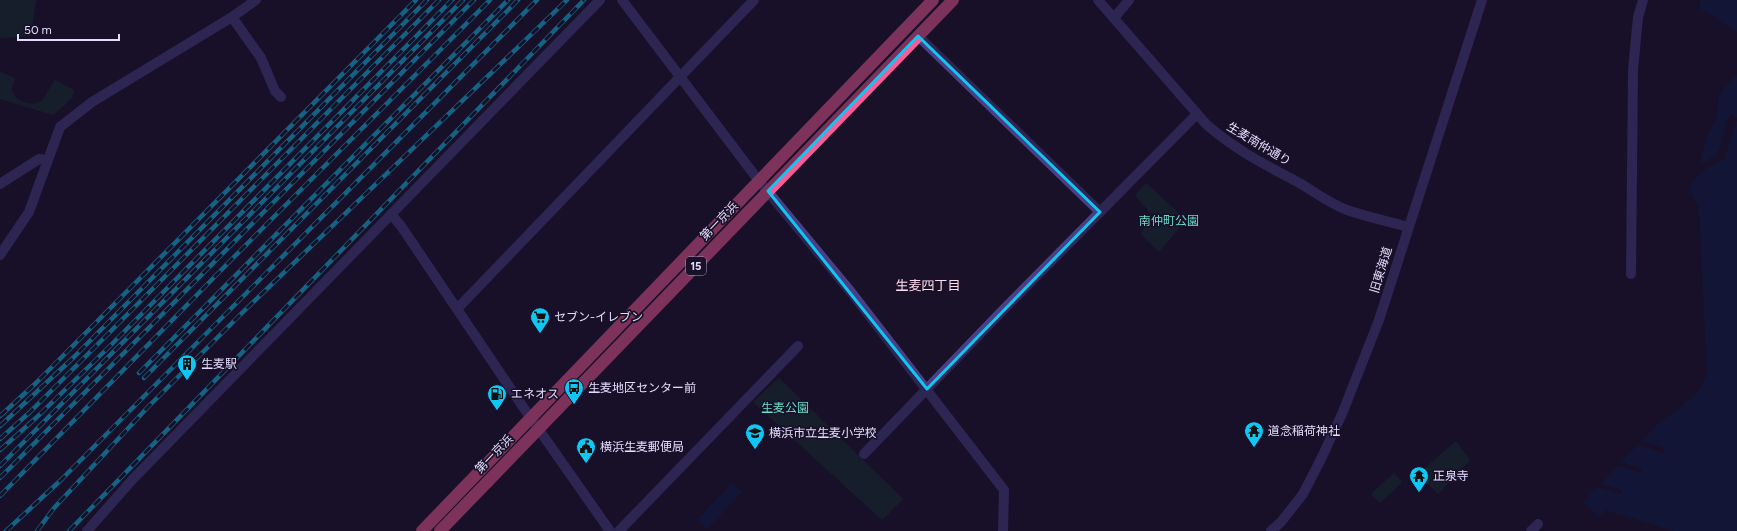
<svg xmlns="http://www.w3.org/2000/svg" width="1737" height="531" font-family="Figtree,'Noto Sans JP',sans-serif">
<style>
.green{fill:#153032}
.water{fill:#0d1c45}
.pier{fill:#181128}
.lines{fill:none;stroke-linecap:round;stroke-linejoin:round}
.minor{stroke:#483f85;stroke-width:10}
.highway{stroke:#f75c97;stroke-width:12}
.rail-casing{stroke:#10c7f4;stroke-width:4.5}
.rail{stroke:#181128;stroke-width:3;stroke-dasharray:9;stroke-linecap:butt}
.marked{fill:none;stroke:#10c7f4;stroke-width:3;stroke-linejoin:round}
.labels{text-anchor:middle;stroke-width:3.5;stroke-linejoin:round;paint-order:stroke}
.shield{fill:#181128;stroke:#a59ebd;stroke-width:1}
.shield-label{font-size:11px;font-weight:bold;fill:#e2dbfd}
.street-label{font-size:12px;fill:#e2dbfd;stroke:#181128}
.park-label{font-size:12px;fill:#69dbc9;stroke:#181128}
.poi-label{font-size:12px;fill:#e2dbfd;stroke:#181128;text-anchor:start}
.neighbourhood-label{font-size:13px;fill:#fddcee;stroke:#181128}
</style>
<rect width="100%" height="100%" fill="#181128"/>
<g class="green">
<path d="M 0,0 L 36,0 L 31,36 L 0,38 Z"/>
<path d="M 0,72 L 15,78 L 11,90 L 16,98 L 25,103 L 34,104 L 42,101 L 55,80 L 74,90 L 73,97 L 53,115 L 0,99 Z"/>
<path d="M 1146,183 L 1186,220 L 1159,252 L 1141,234 L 1143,230 L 1156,220 L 1135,195 Z"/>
<path d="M 779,378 L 903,499 L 882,520 L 753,402 Z"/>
<path d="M 1456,441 L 1470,460 L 1438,494 L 1418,474 Z"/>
<path d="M 1394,473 L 1402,482 L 1380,503 L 1371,494 Z"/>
</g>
<g class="water">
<path d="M 1700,0 L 1737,0 L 1737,32 L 1700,8 Z"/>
<path d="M 1737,75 L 1737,531 L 1674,531 L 1606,510 L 1599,517 L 1583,502 L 1597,487 L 1621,494 L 1622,490 L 1601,484 L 1618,466 L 1641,473 L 1642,469 L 1621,462 L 1638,445 L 1664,453 L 1665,448 L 1642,441 L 1660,422 L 1678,410 L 1698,392 L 1707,374 L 1699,207 L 1688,186 L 1708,167 L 1724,159 L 1737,119 L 1730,114 L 1717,155 L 1699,165 L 1707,137 L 1716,119 L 1719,97 L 1724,89 Z"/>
<path d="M 732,483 L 742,492 L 707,529 L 697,520 Z"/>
</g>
<path class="pier" d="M 1730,113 L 1737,118 L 1724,159 L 1703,170 L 1707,165 L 1723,157 L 1734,119 L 1731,117 L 1719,156 L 1700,167 L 1697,166 L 1717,155 Z"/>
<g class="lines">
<g class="minor">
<path d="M 622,0 L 759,181 L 851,292 L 1004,490 L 1003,531"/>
<path d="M 1098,0 L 1206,124 C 1235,150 1268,166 1301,184 C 1316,193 1331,204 1347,210 C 1367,217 1388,221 1408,227"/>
<path d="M 232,17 L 261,58 L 275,91 L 281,97"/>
<path d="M 1114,18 L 1129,0"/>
<path d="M 918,36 L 1100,212"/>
<path d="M 0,184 L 39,159 L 47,160"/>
<path d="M 391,214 L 401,226 L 523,407 L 610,531"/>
<path d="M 0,255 L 29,212 L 60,127 L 92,102 L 232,17 L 256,0"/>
<path d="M 1631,274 L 1633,70 L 1638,17 L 1643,0"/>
<path d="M 457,309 L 754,0"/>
<path d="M 864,454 L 1005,308 L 1197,114"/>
<path d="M 87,531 L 132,480 L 600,0"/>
<path d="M 619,531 L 798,346"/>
<path d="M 1271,531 L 1281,522 L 1303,494 L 1320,461 L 1342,414 L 1379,320 L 1482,0"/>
<path d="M 1531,531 L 1538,524"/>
</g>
<g class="highway">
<path d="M 422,531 L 933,0"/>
<path d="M 440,531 L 953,0"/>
</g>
<defs>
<g id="rail">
<path d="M 139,373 L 508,0"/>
<path d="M 144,378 L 518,0"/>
<path d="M 0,416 L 36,383 L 416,0"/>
<path d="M 0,426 L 74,357 L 427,0"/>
<path d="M 0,439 L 30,412 L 103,339 L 439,0"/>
<path d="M 0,450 L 37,417 L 110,346 L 452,0"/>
<path d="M 0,466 L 463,0"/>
<path d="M 0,478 L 474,0"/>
<path d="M 0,496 L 235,256 L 490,0"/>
<path d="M 6,531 L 62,479 L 537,0"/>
<path d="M 37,531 L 54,508 L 148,407 L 244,311 L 567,0"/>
<path d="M 69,531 L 584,0"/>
</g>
</defs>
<use href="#rail" class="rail-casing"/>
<use href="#rail" class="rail"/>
</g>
<path d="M0 0H1737V531H0ZM 918,36 L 1100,212 L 927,389 L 768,191 Z" fill="#181128" fill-opacity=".55" fill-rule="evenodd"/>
<path class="marked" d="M 918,36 L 1100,212 L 927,389 L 768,191 Z"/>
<defs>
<symbol id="supermarket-pin" viewBox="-11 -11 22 30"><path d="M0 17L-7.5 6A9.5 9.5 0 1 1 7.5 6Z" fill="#10c7f4" stroke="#181128"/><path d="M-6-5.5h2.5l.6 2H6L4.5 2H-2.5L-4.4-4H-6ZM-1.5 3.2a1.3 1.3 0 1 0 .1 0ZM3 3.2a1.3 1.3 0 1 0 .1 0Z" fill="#111"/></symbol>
<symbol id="building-pin" viewBox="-11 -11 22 30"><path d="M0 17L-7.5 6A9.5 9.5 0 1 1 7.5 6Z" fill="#10c7f4" stroke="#181128"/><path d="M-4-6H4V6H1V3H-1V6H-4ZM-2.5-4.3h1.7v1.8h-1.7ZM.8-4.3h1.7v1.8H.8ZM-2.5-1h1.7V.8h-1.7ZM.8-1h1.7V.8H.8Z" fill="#111"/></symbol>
<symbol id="bus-pin" viewBox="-11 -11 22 30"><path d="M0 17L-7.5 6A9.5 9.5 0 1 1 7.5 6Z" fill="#10c7f4" stroke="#181128"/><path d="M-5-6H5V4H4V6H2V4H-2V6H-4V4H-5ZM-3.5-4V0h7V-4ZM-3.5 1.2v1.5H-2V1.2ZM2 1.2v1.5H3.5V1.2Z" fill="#111"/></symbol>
<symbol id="fuel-pin" viewBox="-11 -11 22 30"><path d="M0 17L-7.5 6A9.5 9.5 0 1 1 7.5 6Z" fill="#10c7f4" stroke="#181128"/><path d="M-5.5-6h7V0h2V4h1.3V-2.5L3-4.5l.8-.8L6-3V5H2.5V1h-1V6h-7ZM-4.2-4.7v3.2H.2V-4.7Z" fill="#111"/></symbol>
<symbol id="temple-pin" viewBox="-11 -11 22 30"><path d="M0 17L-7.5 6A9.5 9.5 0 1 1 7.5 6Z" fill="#10c7f4" stroke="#181128"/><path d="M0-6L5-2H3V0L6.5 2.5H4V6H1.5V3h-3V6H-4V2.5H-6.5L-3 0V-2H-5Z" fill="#111"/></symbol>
<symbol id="school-pin" viewBox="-11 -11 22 30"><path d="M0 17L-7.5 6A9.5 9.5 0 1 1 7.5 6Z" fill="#10c7f4" stroke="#181128"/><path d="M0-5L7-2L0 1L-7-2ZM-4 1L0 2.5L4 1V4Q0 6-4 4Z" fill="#111"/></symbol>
<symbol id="civic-pin" viewBox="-11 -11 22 30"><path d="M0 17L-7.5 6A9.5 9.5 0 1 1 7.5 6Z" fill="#10c7f4" stroke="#181128"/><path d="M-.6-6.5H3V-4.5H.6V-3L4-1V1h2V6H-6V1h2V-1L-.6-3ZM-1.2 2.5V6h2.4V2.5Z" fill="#111"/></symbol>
</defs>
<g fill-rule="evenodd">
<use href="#supermarket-pin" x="529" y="306" width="22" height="30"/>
<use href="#building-pin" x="176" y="353" width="22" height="30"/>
<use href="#bus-pin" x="563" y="377" width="22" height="30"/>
<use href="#fuel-pin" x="486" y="383" width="22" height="30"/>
<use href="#temple-pin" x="1243" y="420" width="22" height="30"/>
<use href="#school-pin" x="744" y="422" width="22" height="30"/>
<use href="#civic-pin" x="575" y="436" width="22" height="30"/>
<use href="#temple-pin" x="1408" y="465" width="22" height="30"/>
</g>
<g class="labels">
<rect class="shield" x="686" y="257" width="20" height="18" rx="3"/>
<g class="shield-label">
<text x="696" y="270">15</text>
</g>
<g class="street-label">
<text transform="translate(1259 144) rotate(31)" y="4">生麦南仲通り</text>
<text transform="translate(719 221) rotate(-46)" y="4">第一京浜</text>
<text transform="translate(1381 270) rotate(-73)" y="4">旧東海道</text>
<text transform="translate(494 454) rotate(-46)" y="4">第一京浜</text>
</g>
<g class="park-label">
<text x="1169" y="225">南仲町公園</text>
<text x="785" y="412">生麦公園</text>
</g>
<g class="poi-label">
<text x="554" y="321">セブン-イレブン</text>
<text x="201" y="368">生麦駅</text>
<text x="588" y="392">生麦地区センター前</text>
<text x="511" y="398">エネオス</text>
<text x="1268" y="435">道念稲荷神社</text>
<text x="769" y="437">横浜市立生麦小学校</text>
<text x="600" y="451">横浜生麦郵便局</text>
<text x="1433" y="480">正泉寺</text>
</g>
<g class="neighbourhood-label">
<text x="928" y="290">生麦四丁目</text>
</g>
</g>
<path d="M18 34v6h101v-6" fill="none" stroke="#e2dbfd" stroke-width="2"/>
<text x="24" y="34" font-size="12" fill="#e2dbfd" stroke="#181128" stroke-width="3" paint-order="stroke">50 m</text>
</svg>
